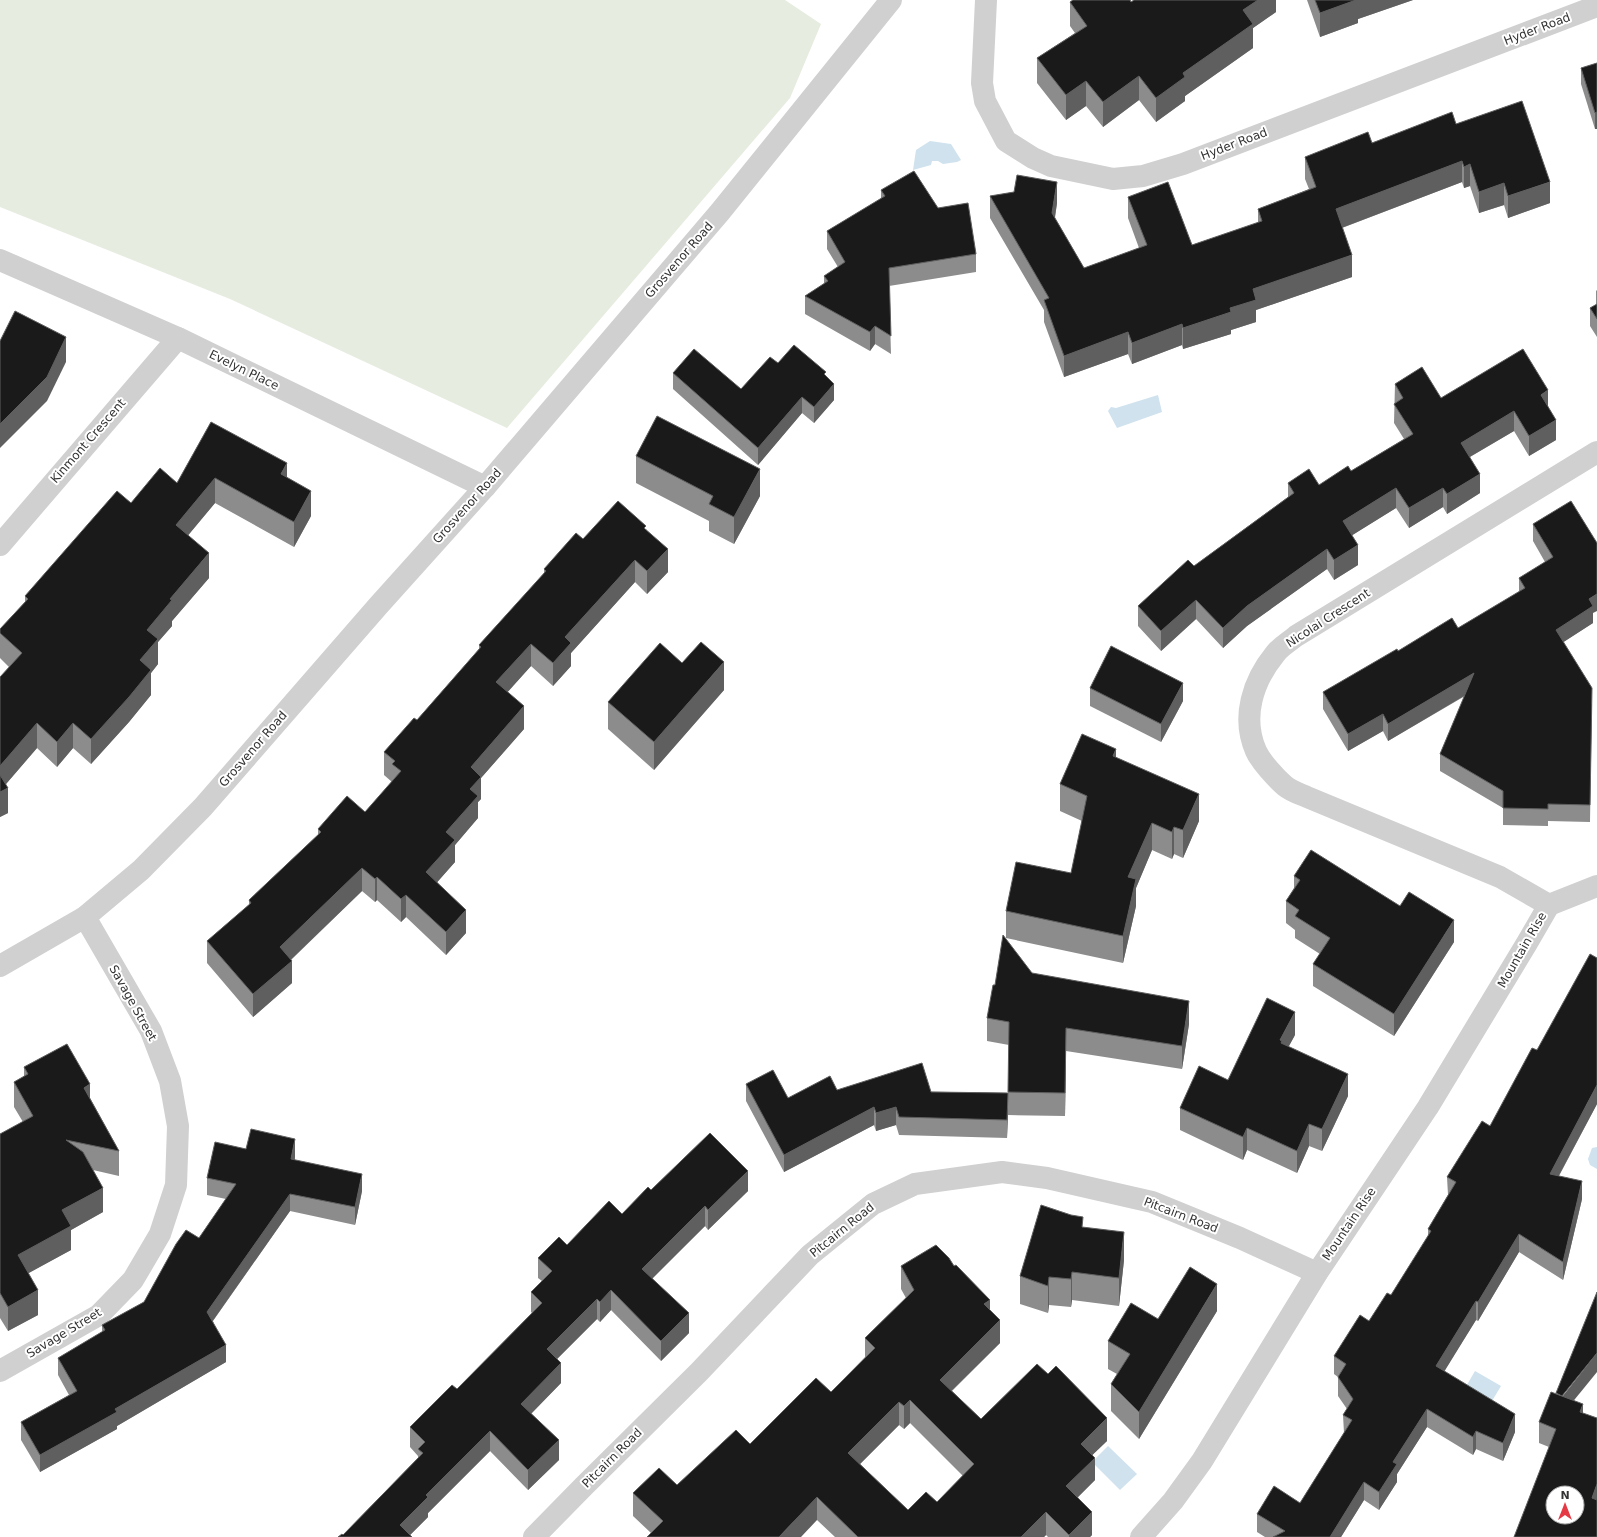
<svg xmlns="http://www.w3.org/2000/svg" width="1597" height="1537" font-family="'DejaVu Sans',sans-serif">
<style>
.green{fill:#e6ecdf}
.water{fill:#cfe2ee}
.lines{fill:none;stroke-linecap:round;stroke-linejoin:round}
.street{stroke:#d0d0d0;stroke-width:22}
.wall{fill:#8c8c8c;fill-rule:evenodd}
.shaded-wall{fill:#5f5f5f}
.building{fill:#1a1a1a;stroke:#5f5f5f;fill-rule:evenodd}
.labels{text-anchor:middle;stroke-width:4;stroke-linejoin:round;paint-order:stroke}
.street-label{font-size:12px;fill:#333;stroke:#fff}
</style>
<rect width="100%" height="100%" fill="#fff"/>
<path class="green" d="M 0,0 L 785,0 L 821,24 L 790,98 L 507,428 L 230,299 L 0,207 Z"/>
<g class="water">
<path d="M 930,141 L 951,144 L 961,160 L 957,162 L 943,164 L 938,161 L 932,161 L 931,165 L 913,170 L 916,150 Z"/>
<path d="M 1158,395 L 1162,412 L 1117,428 L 1108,411 L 1111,407 L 1116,408 Z"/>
<path d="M 1597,1147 L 1597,1169 L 1590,1165 L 1588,1159 L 1592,1148 Z"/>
<path d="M 1475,1371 L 1501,1386 L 1489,1406 L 1464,1390 Z"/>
<path d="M 1108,1446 L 1137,1474 L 1120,1490 L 1092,1462 Z"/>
</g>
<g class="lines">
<g class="street">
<path d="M 986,0 L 982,83 L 985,101 L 1006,141 L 1033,158 L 1051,166 L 1113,179 L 1143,176 L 1183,164 L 1597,6"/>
<path d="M 0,260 L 178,338 L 485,487"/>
<path d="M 1597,452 L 1296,636 C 1289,642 1280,647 1275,654 C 1253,681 1241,717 1256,751 C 1261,762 1276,778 1285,786 C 1291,791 1300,794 1307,797 L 1500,877 L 1549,905 L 1597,886"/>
<path d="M 0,545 L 178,338"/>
<path d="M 0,966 L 85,917 L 141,870 L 203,807 L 378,606 L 485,487 L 720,212 L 891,0"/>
<path d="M 0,1371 L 99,1315 L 133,1280 L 160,1234 L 176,1185 L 178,1126 L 170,1081 L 151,1031 L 85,917"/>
<path d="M 534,1537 L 585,1485 L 699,1372 L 810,1255 L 873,1204 L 915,1184 L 1002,1172 L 1047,1178 L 1152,1202 L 1240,1238 L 1317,1273"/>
<path d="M 1141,1537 L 1173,1501 L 1202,1461 L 1317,1273 L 1428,1107 L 1527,943 L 1549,905"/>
</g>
</g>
<g class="wall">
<path d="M 1276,0 L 1276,12 L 1253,28 L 1253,48 L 1185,96 L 1185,101 L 1156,122 L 1139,100 L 1103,127 L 1086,106 L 1066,120 L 1037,83 L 1037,58 L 1075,33 L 1070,26 L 1070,2 L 1131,2 Z"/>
<path d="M 1307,0 L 1413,0 L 1358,19 L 1358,23 L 1320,37 Z"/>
<path d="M 1597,63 L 1597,129 L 1595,129 L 1581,84 L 1581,68 Z"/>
<path d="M 1456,124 L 1550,203 L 1508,218 L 1504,205 L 1479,213 L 1470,186 L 1464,188 L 1462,182 L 1342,228 L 1352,277 L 1256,310 L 1256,322 L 1231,330 L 1231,334 L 1183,349 L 1182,345 L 1132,364 L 1128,354 L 1064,377 L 1044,322 L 1044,310 L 990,218 L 990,196 L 1014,192 L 1057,203 L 1055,218 L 1084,268 L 1139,248 L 1128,218 L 1128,197 L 1192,245 L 1258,223 L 1258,209 L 1309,189 L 1305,179 L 1305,157 Z"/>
<path d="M 881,190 L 938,208 L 976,254 L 976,272 L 889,286 L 891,354 L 875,344 L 870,351 L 805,314 L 805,296 L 824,284 L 824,276 L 838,267 L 827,249 L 827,231 L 881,199 Z"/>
<path d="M 1597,290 L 1597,337 L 1590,326 L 1590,308 L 1596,305 L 1596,291 Z"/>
<path d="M 778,363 L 826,376 L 834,400 L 814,423 L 802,413 L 758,465 L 673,389 L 673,373 L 741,389 Z"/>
<path d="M 1395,384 L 1441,398 L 1548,406 L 1556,440 L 1529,456 L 1514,431 L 1470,457 L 1480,493 L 1447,514 L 1443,507 L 1409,528 L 1396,508 L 1352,535 L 1358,565 L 1334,580 L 1327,569 L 1247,626 L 1223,648 L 1196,619 L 1161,651 L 1138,626 L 1138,606 L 1194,566 L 1288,497 L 1288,483 L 1319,485 L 1351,471 L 1404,439 L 1394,423 Z"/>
<path d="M 211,422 L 287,478 L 311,516 L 294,547 L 215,503 L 188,535 L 209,578 L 172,621 L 172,626 L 158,642 L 158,664 L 151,673 L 151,695 L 129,722 L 91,764 L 73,748 L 57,767 L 37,748 L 6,784 L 8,813 L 0,817 L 9,667 L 0,658 L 0,629 L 25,602 L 25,596 L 131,503 L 177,483 Z"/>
<path d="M 636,456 L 760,496 L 734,544 L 709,531 L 709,521 L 636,483 Z"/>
<path d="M 1533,524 L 1593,613 L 1593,623 L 1563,642 L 1592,705 L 1590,822 L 1548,821 L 1548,826 L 1503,825 L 1503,808 L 1440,771 L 1440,754 L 1465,696 L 1388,741 L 1383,731 L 1348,751 L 1323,709 L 1323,692 L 1398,651 L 1458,628 L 1519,592 L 1519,578 L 1545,562 L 1533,541 Z"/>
<path d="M 646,529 L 668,572 L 647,594 L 635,582 L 571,653 L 571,666 L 553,686 L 531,666 L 507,692 L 524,729 L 481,778 L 481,799 L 478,802 L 478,818 L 455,845 L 455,862 L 437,882 L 466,933 L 446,955 L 406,917 L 401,922 L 377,900 L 375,902 L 362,891 L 291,960 L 292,983 L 253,1017 L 207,963 L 207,941 L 249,905 L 249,900 L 318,835 L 318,829 L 365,812 L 392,782 L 384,775 L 384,752 L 417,720 L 479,649 L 479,645 L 544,574 L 544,569 L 583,539 Z"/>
<path d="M 682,663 L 724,690 L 654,770 L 608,729 L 608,702 Z"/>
<path d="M 1090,688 L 1183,701 L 1161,742 L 1090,706 Z"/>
<path d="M 1116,757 L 1199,821 L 1183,858 L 1174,854 L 1172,859 L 1152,850 L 1136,888 L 1136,906 L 1123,963 L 1006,938 L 1006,911 L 1071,873 L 1082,821 L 1060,811 L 1060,784 Z"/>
<path d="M 1294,876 L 1454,942 L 1394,1036 L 1313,986 L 1313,964 L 1320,954 L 1295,938 L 1295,930 L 1286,923 L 1286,901 L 1294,888 Z"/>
<path d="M 1032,973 L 1189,1024 L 1182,1069 L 1066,1051 L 1065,1116 L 1008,1115 L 1008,1112 L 1007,1138 L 899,1135 L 896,1125 L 876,1131 L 874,1125 L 784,1172 L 746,1101 L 746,1084 L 788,1098 L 837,1090 L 1008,1093 L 1009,1045 L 987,1041 L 987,1018 L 995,985 Z"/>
<path d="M 1295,1035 L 1288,1047 L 1348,1096 L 1322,1151 L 1309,1146 L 1297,1173 L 1247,1150 L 1243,1160 L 1180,1130 L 1180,1108 L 1228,1080 Z"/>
<path d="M 24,1067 L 90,1098 L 119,1151 L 119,1176 L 93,1170 L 103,1212 L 71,1230 L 71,1250 L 28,1273 L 38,1315 L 8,1331 L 0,1318 L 0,1134 L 23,1122 L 14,1107 L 14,1082 L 24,1077 Z"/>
<path d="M 1597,1104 L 1559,1176 L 1582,1199 L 1563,1280 L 1519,1252 L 1478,1321 L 1476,1320 L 1444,1371 L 1515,1432 L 1503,1461 L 1476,1449 L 1473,1455 L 1427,1427 L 1397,1474 L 1397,1482 L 1379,1510 L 1364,1500 L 1341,1537 L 1265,1537 L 1257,1532 L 1257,1514 L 1300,1503 L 1344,1433 L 1343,1415 L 1347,1409 L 1338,1396 L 1338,1377 L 1334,1374 L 1334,1356 L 1369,1321 L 1391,1295 L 1428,1237 L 1428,1229 L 1448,1195 L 1447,1177 L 1490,1126 Z"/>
<path d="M 246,1149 L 295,1157 L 295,1160 L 362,1191 L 355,1225 L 290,1211 L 213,1321 L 226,1362 L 117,1426 L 117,1429 L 40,1472 L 21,1440 L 21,1422 L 69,1395 L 58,1375 L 58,1358 L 102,1332 L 102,1325 L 144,1302 L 199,1238 L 226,1199 L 207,1195 L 207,1178 Z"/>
<path d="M 651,1190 L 748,1191 L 708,1230 L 705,1226 L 652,1278 L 689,1333 L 661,1361 L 611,1310 L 600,1322 L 597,1319 L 557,1359 L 561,1383 L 531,1414 L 559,1460 L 528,1490 L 490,1451 L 428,1513 L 428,1517 L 410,1535 L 343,1535 L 418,1458 L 418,1456 L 410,1447 L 410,1427 L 457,1389 L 532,1313 L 531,1312 L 531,1292 L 542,1281 L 538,1278 L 538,1258 L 567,1245 L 622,1214 Z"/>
<path d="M 1083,1227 L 1124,1260 L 1119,1306 L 1072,1300 L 1071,1307 L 1049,1305 L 1048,1313 L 1020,1304 L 1020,1276 Z"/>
<path d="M 901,1266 L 954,1266 L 990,1311 L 1000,1343 L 952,1391 L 981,1419 L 1107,1441 L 1092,1455 L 1095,1480 L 1078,1497 L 1092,1535 L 1090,1537 L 1048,1537 L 1046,1535 L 1044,1537 L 835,1537 L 817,1520 L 651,1533 L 633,1516 L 633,1493 L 677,1485 L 750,1444 L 831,1392 L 865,1357 L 865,1338 L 906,1298 L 901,1289 ZM 910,1423 L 963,1476 L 937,1502 L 908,1510 L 860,1464 L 899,1425 L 904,1429 Z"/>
<path d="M 1217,1311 L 1139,1439 L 1111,1411 L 1111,1384 L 1117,1374 L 1108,1369 L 1108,1341 L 1158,1319 Z"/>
<path d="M 1574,1400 L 1583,1413 L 1549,1447 L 1539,1443 L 1539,1422 Z"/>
</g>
<g class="shaded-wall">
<path d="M 1258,0 L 1276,0 L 1276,12 L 1253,28 L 1253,48 L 1185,96 L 1185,101 L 1156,122 L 1156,98 L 1183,73 L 1243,10 Z"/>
<path d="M 1356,0 L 1413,0 L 1358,19 L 1358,23 L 1320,37 L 1320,13 Z"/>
<path d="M 1139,76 L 1139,100 L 1103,127 L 1103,102 Z"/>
<path d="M 1086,81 L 1086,106 L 1066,120 L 1066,95 Z"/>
<path d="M 1597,112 L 1597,129 L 1595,129 L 1595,113 Z"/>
<path d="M 1462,161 L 1462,182 L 1336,230 L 1336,209 Z"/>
<path d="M 1470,164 L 1470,186 L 1464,188 L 1464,167 Z"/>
<path d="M 1057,182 L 1057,203 L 1052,235 L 1052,213 Z"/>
<path d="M 1550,182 L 1550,203 L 1508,218 L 1508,196 Z"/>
<path d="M 1504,183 L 1504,205 L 1479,213 L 1479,192 Z"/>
<path d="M 1352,255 L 1352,277 L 1256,310 L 1256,322 L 1231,330 L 1231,334 L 1183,349 L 1183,328 L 1230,308 L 1253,289 Z"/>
<path d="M 1182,324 L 1182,345 L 1132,364 L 1132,343 Z"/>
<path d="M 875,326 L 875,344 L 870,351 L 870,332 Z"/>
<path d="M 1128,332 L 1128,354 L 1064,377 L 1064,356 Z"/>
<path d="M 66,337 L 66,362 L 47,401 L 0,448 L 0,424 Z"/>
<path d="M 834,384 L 834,400 L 814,423 L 814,407 Z"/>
<path d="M 1548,390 L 1548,410 L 1541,395 Z"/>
<path d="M 802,397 L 802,413 L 758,465 L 758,448 Z"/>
<path d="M 1514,411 L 1514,431 L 1461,462 L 1461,443 Z"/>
<path d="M 1556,420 L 1556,440 L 1529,456 L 1529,436 Z"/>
<path d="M 287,463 L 287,488 L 281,474 Z"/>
<path d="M 760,469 L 760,496 L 734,544 L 734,517 Z"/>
<path d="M 1480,474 L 1480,493 L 1447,514 L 1447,494 Z"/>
<path d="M 215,478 L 215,503 L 176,550 L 176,525 Z"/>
<path d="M 1396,488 L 1396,508 L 1343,541 L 1343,521 Z"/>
<path d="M 1443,488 L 1443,507 L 1409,528 L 1409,508 Z"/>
<path d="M 311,491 L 311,516 L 294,547 L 294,522 Z"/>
<path d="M 1358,545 L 1358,565 L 1334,580 L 1334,560 Z"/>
<path d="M 668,549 L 668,572 L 647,594 L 647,571 Z"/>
<path d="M 1327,549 L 1327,569 L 1247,626 L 1223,648 L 1223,628 L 1247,606 Z"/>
<path d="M 209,553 L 209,578 L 172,621 L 172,626 L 158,642 L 158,664 L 151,673 L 151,695 L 129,722 L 91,764 L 91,739 L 140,660 L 147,630 L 170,599 Z"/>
<path d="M 635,560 L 635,582 L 571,653 L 571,666 L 553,686 L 553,663 L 565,637 Z"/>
<path d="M 1597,594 L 1597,611 L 1593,613 L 1593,623 L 1556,647 L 1556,630 L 1589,599 Z"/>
<path d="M 1196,600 L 1196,619 L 1161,651 L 1161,631 Z"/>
<path d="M 531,644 L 531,666 L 496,705 L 496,682 Z"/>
<path d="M 724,662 L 724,690 L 654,770 L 654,742 Z"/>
<path d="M 1474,673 L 1474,690 L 1388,741 L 1388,724 Z"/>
<path d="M 1183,683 L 1183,701 L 1161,742 L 1161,724 Z"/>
<path d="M 524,706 L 524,729 L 481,778 L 481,799 L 478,802 L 478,818 L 455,845 L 455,862 L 426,895 L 426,872 L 446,832 L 471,767 Z"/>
<path d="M 1383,714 L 1383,731 L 1348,751 L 1348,734 Z"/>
<path d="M 37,723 L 37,748 L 0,791 L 0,766 Z"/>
<path d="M 73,723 L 73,748 L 57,767 L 57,742 Z"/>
<path d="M 1116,749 L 1116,776 L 1113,756 Z"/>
<path d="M 8,788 L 8,813 L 0,817 L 0,792 Z"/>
<path d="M 1199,794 L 1199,821 L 1183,858 L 1183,830 Z"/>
<path d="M 1152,823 L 1152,850 L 1136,888 L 1136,906 L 1123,963 L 1123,936 L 1128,877 Z"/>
<path d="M 1174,827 L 1174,854 L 1172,859 L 1172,832 Z"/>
<path d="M 362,868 L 362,891 L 280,970 L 280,947 Z"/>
<path d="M 377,877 L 377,900 L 375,902 L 375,879 Z"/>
<path d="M 406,895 L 406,917 L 401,922 L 401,899 Z"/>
<path d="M 466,910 L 466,933 L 446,955 L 446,932 Z"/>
<path d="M 1454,920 L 1454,942 L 1394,1036 L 1394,1014 Z"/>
<path d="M 292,961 L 292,983 L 253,1017 L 253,994 Z"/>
<path d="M 1189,1001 L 1189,1024 L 1182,1069 L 1182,1046 Z"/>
<path d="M 1295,1012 L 1295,1035 L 1282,1059 L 1280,1040 Z"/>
<path d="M 1066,1028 L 1066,1051 L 1065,1116 L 1065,1093 Z"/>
<path d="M 1348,1074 L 1348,1096 L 1322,1151 L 1322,1129 Z"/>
<path d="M 90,1084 L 90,1109 L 84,1088 Z"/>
<path d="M 1597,1085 L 1597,1104 L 1550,1192 L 1550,1174 Z"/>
<path d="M 1008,1094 L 1008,1112 L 1007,1138 L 1007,1120 Z"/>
<path d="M 874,1107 L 874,1125 L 784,1172 L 784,1155 Z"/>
<path d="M 896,1107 L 896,1125 L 876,1131 L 876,1113 Z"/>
<path d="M 1309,1124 L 1309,1146 L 1297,1173 L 1297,1151 Z"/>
<path d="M 1247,1128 L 1247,1150 L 1243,1160 L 1243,1137 Z"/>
<path d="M 295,1139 L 295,1157 L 291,1176 L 291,1159 Z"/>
<path d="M 748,1171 L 748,1191 L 708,1230 L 708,1210 Z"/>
<path d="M 362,1174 L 362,1191 L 355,1225 L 355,1207 Z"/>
<path d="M 1582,1181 L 1582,1199 L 1563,1280 L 1563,1262 Z"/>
<path d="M 103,1188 L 103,1212 L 71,1230 L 71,1250 L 18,1279 L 18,1255 L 62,1210 Z"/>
<path d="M 290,1194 L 290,1211 L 207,1329 L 207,1312 Z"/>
<path d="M 705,1206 L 705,1226 L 642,1289 L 642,1269 Z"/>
<path d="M 1124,1232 L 1124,1260 L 1119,1306 L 1119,1278 Z"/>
<path d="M 1519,1234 L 1519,1252 L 1478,1321 L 1478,1302 Z"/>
<path d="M 1072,1272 L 1072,1300 L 1071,1307 L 1071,1279 Z"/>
<path d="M 1049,1277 L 1049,1305 L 1048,1313 L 1048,1286 Z"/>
<path d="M 1217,1284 L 1217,1311 L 1139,1439 L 1139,1412 Z"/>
<path d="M 38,1290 L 38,1315 L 8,1331 L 8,1307 Z"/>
<path d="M 611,1290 L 611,1310 L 600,1322 L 600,1302 Z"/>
<path d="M 597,1299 L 597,1319 L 547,1369 L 547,1349 Z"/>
<path d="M 990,1300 L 990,1322 L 984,1304 Z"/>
<path d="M 1476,1301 L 1476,1320 L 1436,1385 L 1436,1366 Z"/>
<path d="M 689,1313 L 689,1333 L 661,1361 L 661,1341 Z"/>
<path d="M 1000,1320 L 1000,1343 L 940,1402 L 940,1380 Z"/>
<path d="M 226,1345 L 226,1362 L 117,1426 L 117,1429 L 40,1472 L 40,1455 L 115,1409 Z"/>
<path d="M 1597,1353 L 1597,1372 L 1562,1415 L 1562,1397 Z"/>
<path d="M 561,1363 L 561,1383 L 521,1424 L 521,1404 Z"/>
<path d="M 910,1400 L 910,1423 L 904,1429 L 904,1406 Z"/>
<path d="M 899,1402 L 899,1425 L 848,1476 L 848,1453 Z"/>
<path d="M 1583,1404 L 1583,1425 L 1580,1412 Z"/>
<path d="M 1427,1409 L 1427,1427 L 1397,1474 L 1397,1482 L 1379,1510 L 1379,1492 L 1393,1462 Z"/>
<path d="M 1515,1414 L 1515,1432 L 1503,1461 L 1503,1443 Z"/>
<path d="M 1107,1418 L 1107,1441 L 1081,1466 L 1081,1444 Z"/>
<path d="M 490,1431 L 490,1451 L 428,1513 L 428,1517 L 408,1537 L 400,1525 L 426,1495 Z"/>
<path d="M 1476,1431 L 1476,1449 L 1473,1455 L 1473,1437 Z"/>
<path d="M 559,1440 L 559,1460 L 528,1490 L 528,1470 Z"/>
<path d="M 1095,1458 L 1095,1480 L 1066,1509 L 1066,1486 Z"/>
<path d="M 1364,1482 L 1364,1500 L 1341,1537 L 1330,1537 Z"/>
<path d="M 1597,1484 L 1597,1505 L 1592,1498 Z"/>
<path d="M 817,1497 L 817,1520 L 801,1537 L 779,1537 Z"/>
<path d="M 1046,1512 L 1046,1535 L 1044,1537 L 1021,1537 Z"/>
<path d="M 1092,1512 L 1092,1535 L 1090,1537 L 1069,1537 L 1069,1535 Z"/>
</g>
<g class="building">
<path d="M 1073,0 L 1130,0 L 1131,2 L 1134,0 L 1258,0 L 1243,10 L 1253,24 L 1183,73 L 1185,77 L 1156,98 L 1139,76 L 1103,102 L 1086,81 L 1066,95 L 1037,58 L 1087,26 L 1070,2 Z"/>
<path d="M 1315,0 L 1356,0 L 1320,13 Z"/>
<path d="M 1597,63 L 1597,112 L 1595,113 L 1581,68 Z"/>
<path d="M 1522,101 L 1550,182 L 1508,196 L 1504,183 L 1479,192 L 1470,164 L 1464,167 L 1462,161 L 1336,209 L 1352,255 L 1253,289 L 1256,300 L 1230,308 L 1231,312 L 1183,328 L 1182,324 L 1132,343 L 1128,332 L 1064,356 L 1044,300 L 1049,298 L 990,196 L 1014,192 L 1017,175 L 1057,182 L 1052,213 L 1084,268 L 1147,245 L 1128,197 L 1168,182 L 1192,245 L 1262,221 L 1258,209 L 1316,187 L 1305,157 L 1368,132 L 1372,143 L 1452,112 L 1456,124 Z"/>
<path d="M 914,171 L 938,208 L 968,203 L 976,254 L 889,268 L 891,336 L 875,326 L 870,332 L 805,296 L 828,281 L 824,276 L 845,262 L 827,231 L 885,196 L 881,190 Z"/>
<path d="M 1597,304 L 1597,319 L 1590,308 Z"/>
<path d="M 15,311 L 66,337 L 47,377 L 0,424 L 0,341 Z"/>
<path d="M 794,345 L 826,372 L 824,374 L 834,384 L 814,407 L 802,397 L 758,448 L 673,373 L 694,349 L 741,389 L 770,357 L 778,363 Z"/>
<path d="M 1523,349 L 1548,390 L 1541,395 L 1556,420 L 1529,436 L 1514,411 L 1461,443 L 1480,474 L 1447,494 L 1443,488 L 1409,508 L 1396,488 L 1343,521 L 1358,545 L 1334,560 L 1327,549 L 1247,606 L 1223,628 L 1196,600 L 1161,631 L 1138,606 L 1188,560 L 1194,566 L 1294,493 L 1288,483 L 1309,469 L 1319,485 L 1348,466 L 1351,471 L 1413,434 L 1394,404 L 1403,398 L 1395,384 L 1422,367 L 1441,398 Z"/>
<path d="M 657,416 L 760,469 L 734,517 L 709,504 L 713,496 L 636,456 Z"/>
<path d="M 211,422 L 287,463 L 281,474 L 311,491 L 294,522 L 215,478 L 176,525 L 209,553 L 170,599 L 172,600 L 147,630 L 158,639 L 140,660 L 151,670 L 129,697 L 91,739 L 73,723 L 57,742 L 37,723 L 0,766 L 0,677 L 22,653 L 0,633 L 0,629 L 28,599 L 25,596 L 117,491 L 131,503 L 160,468 L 177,483 Z"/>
<path d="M 618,501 L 646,526 L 644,528 L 668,549 L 647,571 L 635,560 L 565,637 L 571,643 L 553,663 L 531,644 L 496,682 L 524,706 L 471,767 L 481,777 L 470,789 L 478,796 L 446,832 L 455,840 L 426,872 L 466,910 L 446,932 L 406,895 L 401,899 L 377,877 L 375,879 L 362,868 L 280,947 L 292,961 L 253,994 L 207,941 L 251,903 L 249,900 L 321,832 L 318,829 L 347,796 L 365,812 L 401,771 L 392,764 L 395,761 L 384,752 L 414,718 L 417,720 L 481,647 L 479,645 L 546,571 L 544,569 L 576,533 L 583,539 Z"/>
<path d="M 1571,501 L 1597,543 L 1597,594 L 1589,599 L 1593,606 L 1556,630 L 1592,688 L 1590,805 L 1548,804 L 1548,809 L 1503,808 L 1503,791 L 1440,754 L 1474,673 L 1388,724 L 1383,714 L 1348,734 L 1323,692 L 1397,649 L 1398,651 L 1452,618 L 1458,628 L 1525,588 L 1519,578 L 1553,557 L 1533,524 Z"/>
<path d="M 701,642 L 724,662 L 654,742 L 608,702 L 660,643 L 682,663 Z"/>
<path d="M 1111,646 L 1183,683 L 1161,724 L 1090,688 Z"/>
<path d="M 1082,734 L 1116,749 L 1113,756 L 1199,794 L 1183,830 L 1174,827 L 1172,832 L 1152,823 L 1128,877 L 1136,879 L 1123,936 L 1006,911 L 1016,862 L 1071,873 L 1087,796 L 1060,784 Z"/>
<path d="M 0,775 L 8,788 L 0,792 Z"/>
<path d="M 1311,850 L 1400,906 L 1409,892 L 1454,920 L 1394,1014 L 1313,964 L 1330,938 L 1295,916 L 1299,910 L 1286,901 L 1300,880 L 1294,876 Z"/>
<path d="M 1003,935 L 1032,973 L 1189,1001 L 1182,1046 L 1066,1028 L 1065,1093 L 1008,1092 L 1009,1022 L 987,1018 L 993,985 L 995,985 Z"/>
<path d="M 1590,954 L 1597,958 L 1597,1085 L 1550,1174 L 1582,1181 L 1563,1262 L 1519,1234 L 1478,1302 L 1476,1301 L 1436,1366 L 1515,1414 L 1503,1443 L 1476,1431 L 1473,1437 L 1427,1409 L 1393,1462 L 1397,1464 L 1379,1492 L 1364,1482 L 1330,1537 L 1273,1537 L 1285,1531 L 1257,1514 L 1274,1486 L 1300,1503 L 1352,1420 L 1343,1415 L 1353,1399 L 1338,1377 L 1346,1364 L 1334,1356 L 1360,1315 L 1369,1321 L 1387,1293 L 1391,1295 L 1431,1231 L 1428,1229 L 1456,1182 L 1447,1177 L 1482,1121 L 1490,1126 L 1532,1048 L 1537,1050 Z"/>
<path d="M 1267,998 L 1295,1012 L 1280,1040 L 1282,1041 L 1281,1043 L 1348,1074 L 1322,1129 L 1309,1124 L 1297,1151 L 1247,1128 L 1243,1137 L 1180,1108 L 1199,1066 L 1228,1080 Z"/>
<path d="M 67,1044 L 90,1084 L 84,1088 L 119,1151 L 66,1140 L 83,1152 L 103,1188 L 62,1210 L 71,1226 L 18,1255 L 38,1290 L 8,1307 L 0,1293 L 0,1134 L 33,1116 L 14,1082 L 28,1074 L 24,1067 Z"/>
<path d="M 922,1063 L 931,1092 L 1008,1093 L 1007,1120 L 899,1117 L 896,1107 L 876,1113 L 874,1107 L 784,1155 L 746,1084 L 773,1070 L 788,1098 L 830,1076 L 837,1090 Z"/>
<path d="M 251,1129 L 295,1139 L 291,1159 L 362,1174 L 355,1207 L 290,1194 L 207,1312 L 226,1345 L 115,1409 L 117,1412 L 40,1455 L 21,1422 L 77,1391 L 58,1358 L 105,1330 L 102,1325 L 144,1302 L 176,1244 L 186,1230 L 199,1238 L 236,1184 L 207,1178 L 215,1142 L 246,1149 Z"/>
<path d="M 710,1133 L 748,1171 L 708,1210 L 705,1206 L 642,1269 L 689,1313 L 661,1341 L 611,1290 L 600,1302 L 597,1299 L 547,1349 L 561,1363 L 521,1404 L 559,1440 L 528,1470 L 490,1431 L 426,1495 L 428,1497 L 400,1525 L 412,1537 L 338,1537 L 342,1534 L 343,1535 L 423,1453 L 418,1449 L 425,1442 L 410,1427 L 452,1385 L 457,1389 L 542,1303 L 531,1292 L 552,1271 L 538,1258 L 559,1237 L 567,1245 L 609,1201 L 622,1214 L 648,1187 L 651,1190 Z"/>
<path d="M 1041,1205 L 1071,1215 L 1083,1217 L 1082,1227 L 1124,1232 L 1119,1278 L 1072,1272 L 1071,1279 L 1049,1277 L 1048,1286 L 1020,1276 Z"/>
<path d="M 936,1245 L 949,1258 L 954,1266 L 956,1265 L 990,1300 L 984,1304 L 1000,1320 L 940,1380 L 981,1419 L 1037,1364 L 1048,1374 L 1056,1366 L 1107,1418 L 1081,1444 L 1095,1458 L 1066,1486 L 1092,1512 L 1069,1535 L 1046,1512 L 1021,1537 L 858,1537 L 817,1497 L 779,1537 L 647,1537 L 663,1521 L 633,1493 L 659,1468 L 677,1485 L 736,1430 L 750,1444 L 816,1378 L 831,1392 L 875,1348 L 865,1338 L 914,1290 L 901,1266 ZM 910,1400 L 974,1464 L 937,1502 L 926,1492 L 908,1510 L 848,1453 L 899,1402 L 904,1406 Z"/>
<path d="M 1190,1267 L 1217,1284 L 1139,1412 L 1111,1384 L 1130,1354 L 1108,1341 L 1131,1303 L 1158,1319 Z"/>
<path d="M 1597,1292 L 1597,1353 L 1562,1396 L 1556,1393 Z"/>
<path d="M 1551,1392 L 1583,1404 L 1580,1412 L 1597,1418 L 1597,1484 L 1592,1498 L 1597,1500 L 1597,1537 L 1514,1537 L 1556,1429 L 1539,1422 ZM 1553,1493 L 1577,1493 L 1577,1517 L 1553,1517 Z"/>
</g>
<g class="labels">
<g class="street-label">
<text transform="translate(1537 29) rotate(-21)" y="4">Hyder Road</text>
<text transform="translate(1234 144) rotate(-21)" y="4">Hyder Road</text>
<text transform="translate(679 260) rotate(-49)" y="4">Grosvenor Road</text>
<text transform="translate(244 370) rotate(26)" y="4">Evelyn Place</text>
<text transform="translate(88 441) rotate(-49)" y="4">Kinmont Crescent</text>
<text transform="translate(467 506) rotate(-48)" y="4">Grosvenor Road</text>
<text transform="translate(1328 618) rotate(-33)" y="4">Nicolai Crescent</text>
<text transform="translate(253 749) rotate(-49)" y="4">Grosvenor Road</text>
<text transform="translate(1522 950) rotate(-60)" y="4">Mountain Rise</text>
<text transform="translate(133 1003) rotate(61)" y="4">Savage Street</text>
<text transform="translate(1181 1215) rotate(21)" y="4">Pitcairn Road</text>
<text transform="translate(1349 1224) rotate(-56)" y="4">Mountain Rise</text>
<text transform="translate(842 1230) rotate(-39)" y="4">Pitcairn Road</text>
<text transform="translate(64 1333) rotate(-31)" y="4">Savage Street</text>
<text transform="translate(612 1458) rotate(-45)" y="4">Pitcairn Road</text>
</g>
</g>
<g transform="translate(1565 1505)"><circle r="19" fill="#ffffff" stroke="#adadad"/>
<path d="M0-3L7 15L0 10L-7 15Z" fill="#e63946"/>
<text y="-6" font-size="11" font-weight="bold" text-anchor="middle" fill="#333333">N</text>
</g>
</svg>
